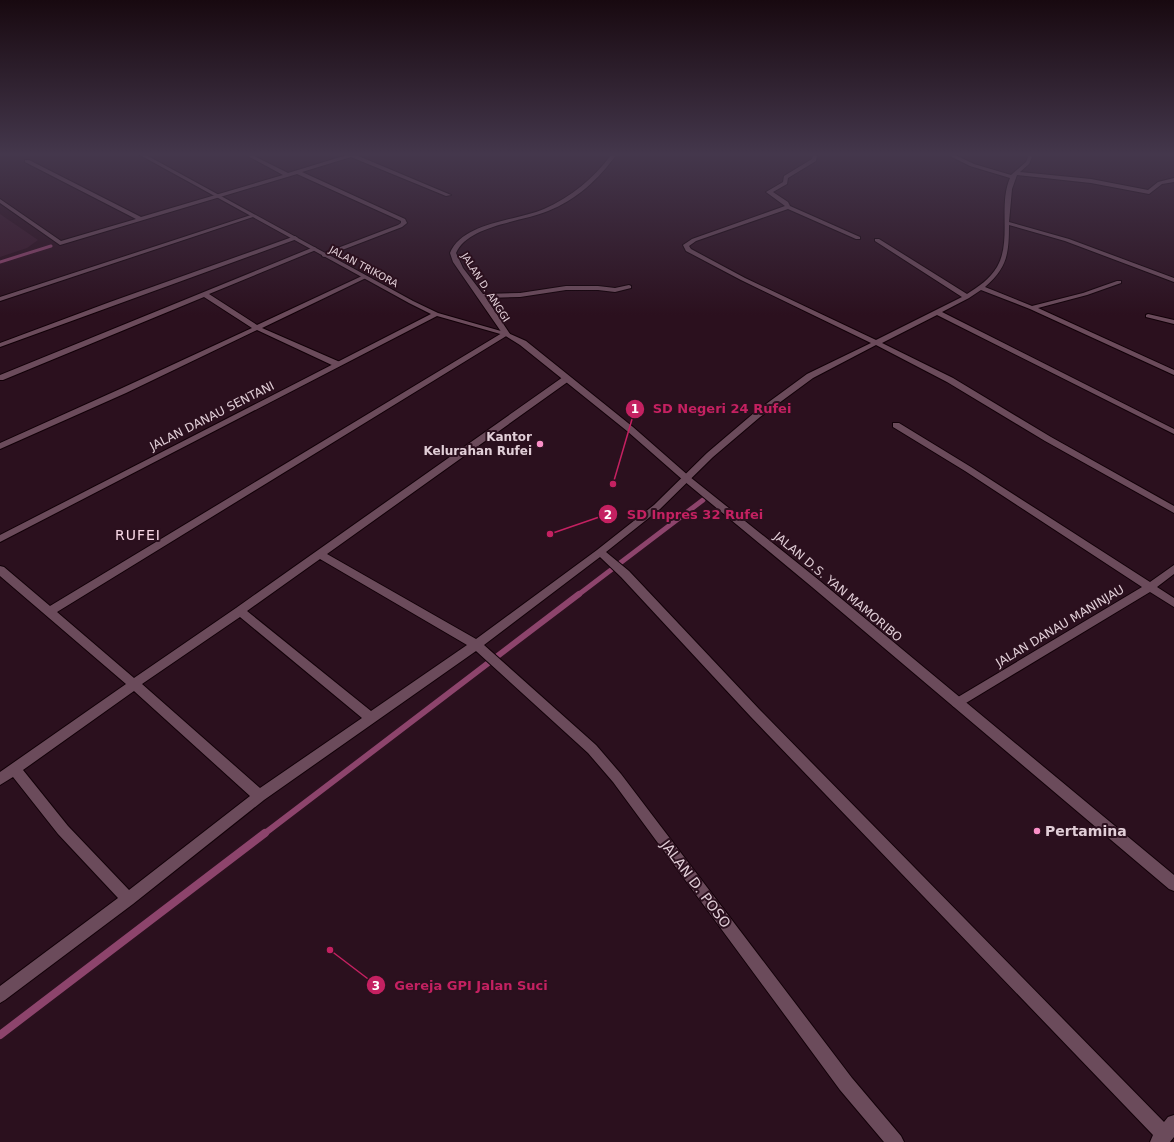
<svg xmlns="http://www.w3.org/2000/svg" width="1174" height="1142" font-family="'DejaVu Sans',sans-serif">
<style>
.built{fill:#38182a}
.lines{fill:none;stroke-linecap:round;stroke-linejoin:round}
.stream-far3{stroke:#8d446c;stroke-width:3}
.stream-far2{stroke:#8d446c;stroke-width:5}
.stream-far1{stroke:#8d446c;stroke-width:6}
.stream{stroke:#8d446c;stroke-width:8}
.minor-casing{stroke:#120008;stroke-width:2}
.tertiary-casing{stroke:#120008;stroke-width:2}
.minor{fill:#6b4b5b;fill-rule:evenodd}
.tertiary{fill:#6b4b5b;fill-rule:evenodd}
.poi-dot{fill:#fa8fc7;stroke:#2b101e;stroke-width:1.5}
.labels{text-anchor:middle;stroke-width:4;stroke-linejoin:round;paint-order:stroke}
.far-street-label{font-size:10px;fill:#e1ced7;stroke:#2b101e}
.street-label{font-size:12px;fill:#e1ced7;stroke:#2b101e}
.poi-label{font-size:12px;font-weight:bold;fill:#e1ced7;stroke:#2b101e;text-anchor:end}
.quarter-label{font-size:14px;letter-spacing:1px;fill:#f8d8e6;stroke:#2b101e}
.near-poi-label{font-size:14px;font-weight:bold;fill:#e1ced7;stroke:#2b101e;text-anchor:start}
.near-street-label{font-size:14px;fill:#e1ced7;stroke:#2b101e}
.leader{fill:none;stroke:#c42161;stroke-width:1.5}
.callout-dot{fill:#c42161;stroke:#2b101e;stroke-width:1.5}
.mark-label{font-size:12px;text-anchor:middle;font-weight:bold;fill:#fff}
.callout-label{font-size:13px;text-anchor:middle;font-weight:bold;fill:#c42161;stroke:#2b101e;stroke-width:4;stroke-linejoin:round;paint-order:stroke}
</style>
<rect width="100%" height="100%" fill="#2b101e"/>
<path class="built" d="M 0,214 L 38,240 L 27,248 L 0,257 Z"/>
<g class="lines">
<path class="stream-far3" d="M 0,262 L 51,246"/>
<path class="stream-far2" d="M 578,595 L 703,500"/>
<path class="stream-far1" d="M 264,834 L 579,594"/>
<path class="stream" d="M 0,1035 L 265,833"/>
<defs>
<g id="minor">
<path d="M 246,155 L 252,155 L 288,173 L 347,155 L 356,155 L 451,195 L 446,196 L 351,157 L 302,172 L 405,219 L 407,223 L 402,227 L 324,257 L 322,256 L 322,254 L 398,225 L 401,223 L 401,221 L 297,174 L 60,245 L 0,203 L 0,199 L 61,241 L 136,219 L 25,162 L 25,160 L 29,160 L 141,217 L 283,175 Z"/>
<path d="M 611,155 L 616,155 C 599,179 576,200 548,211 C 522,222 468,225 456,253 L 463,268 L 483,294 L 520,293 L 566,286 L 598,286 L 615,288 L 629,285 L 631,286 L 631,288 L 615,292 L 598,290 L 566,290 L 520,297 L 486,298 L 510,334 L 508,335 L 57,612 L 134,678 L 236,608 L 563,377 L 569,377 L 569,381 L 327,554 L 476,639 L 597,550 L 654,505 L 707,453 L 754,413 L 807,374 L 871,343 L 741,280 L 686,251 L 683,245 L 692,239 L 785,206 L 766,192 L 783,182 L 784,176 L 812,159 L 813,155 L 817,155 L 816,161 L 788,178 L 787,184 L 773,192 L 788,202 L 790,206 L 860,237 L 860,239 L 856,239 L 788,209 L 696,241 L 689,246 L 691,249 L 745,278 L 876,340 L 962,297 L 875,241 L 875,239 L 879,239 L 967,294 C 978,287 990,279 997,267 C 1012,241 998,206 1010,178 L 970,166 L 948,155 L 955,155 L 974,164 L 1011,175 L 1026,162 L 1028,157 L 1026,155 L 1031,155 L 1032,157 L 1029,164 L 1020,172 L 1091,179 L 1148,190 L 1158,182 L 1174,178 L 1174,182 L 1162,184 L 1149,194 L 1091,183 L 1017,175 L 1012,189 L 1009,222 L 1069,239 L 1174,278 L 1174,282 L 1065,241 L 1009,225 C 1009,254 1007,268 985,287 L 1032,306 L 1083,293 L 1117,281 L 1121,281 L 1121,283 L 1087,295 L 1038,308 L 1174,370 L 1174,375 L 1030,309 L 981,290 L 969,298 L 942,312 L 1174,429 L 1174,434 L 937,315 L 882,343 L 953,378 L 1051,437 L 1174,506 L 1174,513 L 1045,441 L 947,382 L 876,345 L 813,378 L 760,417 L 713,457 L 660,509 L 606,552 L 629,571 L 759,709 L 1164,1122 L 1168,1117 L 1174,1115 L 1174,1137 L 1170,1142 L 1150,1142 L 1153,1135 L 751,717 L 621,577 L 600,557 L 484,645 L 596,745 L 621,774 L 852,1078 L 901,1136 L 904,1142 L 884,1142 L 840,1090 L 613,782 L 588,753 L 476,651 L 264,800 L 133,904 L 5,1000 L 0,1003 L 0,986 L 118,898 L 58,834 L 13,777 L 0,785 L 0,772 L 126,684 L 0,576 L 0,566 L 4,567 L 50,606 L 502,333 L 453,262 L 450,253 C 463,222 516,221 544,209 C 571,197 594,178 611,155 ZM 320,559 L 467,645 L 371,711 L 247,611 ZM 240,617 L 362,718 L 260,788 L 142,684 ZM 134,691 L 250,796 L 129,890 L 68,826 L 23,770 Z"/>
<path d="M 251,215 L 256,216 L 0,301 L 0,297 Z"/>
<path d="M 295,236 L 298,238 L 297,239 L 0,347 L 0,343 L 110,302 Z"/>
<path d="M 314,247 L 316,248 L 316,250 L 209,294 L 257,325 L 362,276 L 366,276 L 366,278 L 262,328 L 340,362 L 340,366 L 334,366 L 257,330 L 126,393 L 0,449 L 0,443 L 120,389 L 252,328 L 204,297 L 3,380 L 0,380 L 0,375 Z"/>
<path d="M 1148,314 L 1174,320 L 1174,324 L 1146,317 L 1146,315 Z"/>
<path d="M 893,423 L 899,423 L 971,467 L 1150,582 L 1174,565 L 1174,574 L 1157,587 L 1174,598 L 1174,607 L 1150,592 L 961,706 L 957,708 L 953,706 L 951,703 L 953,700 L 1142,587 L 965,471 L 893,427 Z"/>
</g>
<path id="tertiary" d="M 140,155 L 146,155 L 413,301 L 438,313 L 508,333 L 526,341 L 633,427 L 690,477 L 820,581 L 1174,875 L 1174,891 L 1169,889 L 812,587 L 684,481 L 627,431 L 520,345 L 504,335 L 437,316 L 0,542 L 0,535 L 431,314 L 409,303 Z"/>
</defs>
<use href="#minor" class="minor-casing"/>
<use href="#tertiary" class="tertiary-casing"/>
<use href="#minor" class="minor"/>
<use href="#tertiary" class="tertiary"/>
</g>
<linearGradient id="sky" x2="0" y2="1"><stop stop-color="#180910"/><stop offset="0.49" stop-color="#44374c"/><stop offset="1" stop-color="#44374c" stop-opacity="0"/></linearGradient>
<rect width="1174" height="315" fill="url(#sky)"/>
<g class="poi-dot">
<circle cx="540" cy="444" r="4"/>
<circle cx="1037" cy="831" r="4"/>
</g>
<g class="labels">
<g class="far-street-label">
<text transform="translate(364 266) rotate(28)" y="4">JALAN TRIKORA</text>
<text transform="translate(486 287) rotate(57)" y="4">JALAN D. ANGGI</text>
</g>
<g class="street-label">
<text transform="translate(212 416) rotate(-27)" y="4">JALAN DANAU SENTANI</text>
<text transform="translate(838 587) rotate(40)" y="4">JALAN D.S. YAN MAMORIBO</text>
<text transform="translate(1060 626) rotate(-31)" y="4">JALAN DANAU MANINJAU</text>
</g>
<g class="poi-label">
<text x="532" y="441">Kantor<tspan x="532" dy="14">Kelurahan Rufei</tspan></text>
</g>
<g class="quarter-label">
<text x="138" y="540">RUFEI</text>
</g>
<g class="near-poi-label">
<text x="1045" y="836">Pertamina</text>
</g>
<g class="near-street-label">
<text transform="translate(696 884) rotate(53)" y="5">JALAN D. POSO</text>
</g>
</g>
<path class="leader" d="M613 484L635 409M550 534L608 514M330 950L376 985"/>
<g class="callout-dot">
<circle cx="613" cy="484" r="4"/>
<circle cx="550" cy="534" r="4"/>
<circle cx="330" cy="950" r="4"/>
<circle cx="635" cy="409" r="10"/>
<circle cx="608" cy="514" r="10"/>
<circle cx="376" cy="985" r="10"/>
</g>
<g class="mark-label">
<text x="635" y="413">1</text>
<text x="608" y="519">2</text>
<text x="376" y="990">3</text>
</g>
<g class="callout-label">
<text x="722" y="413">SD Negeri 24 Rufei</text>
<text x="695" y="519">SD Inpres 32 Rufei</text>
<text x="471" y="990">Gereja GPI Jalan Suci</text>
</g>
</svg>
